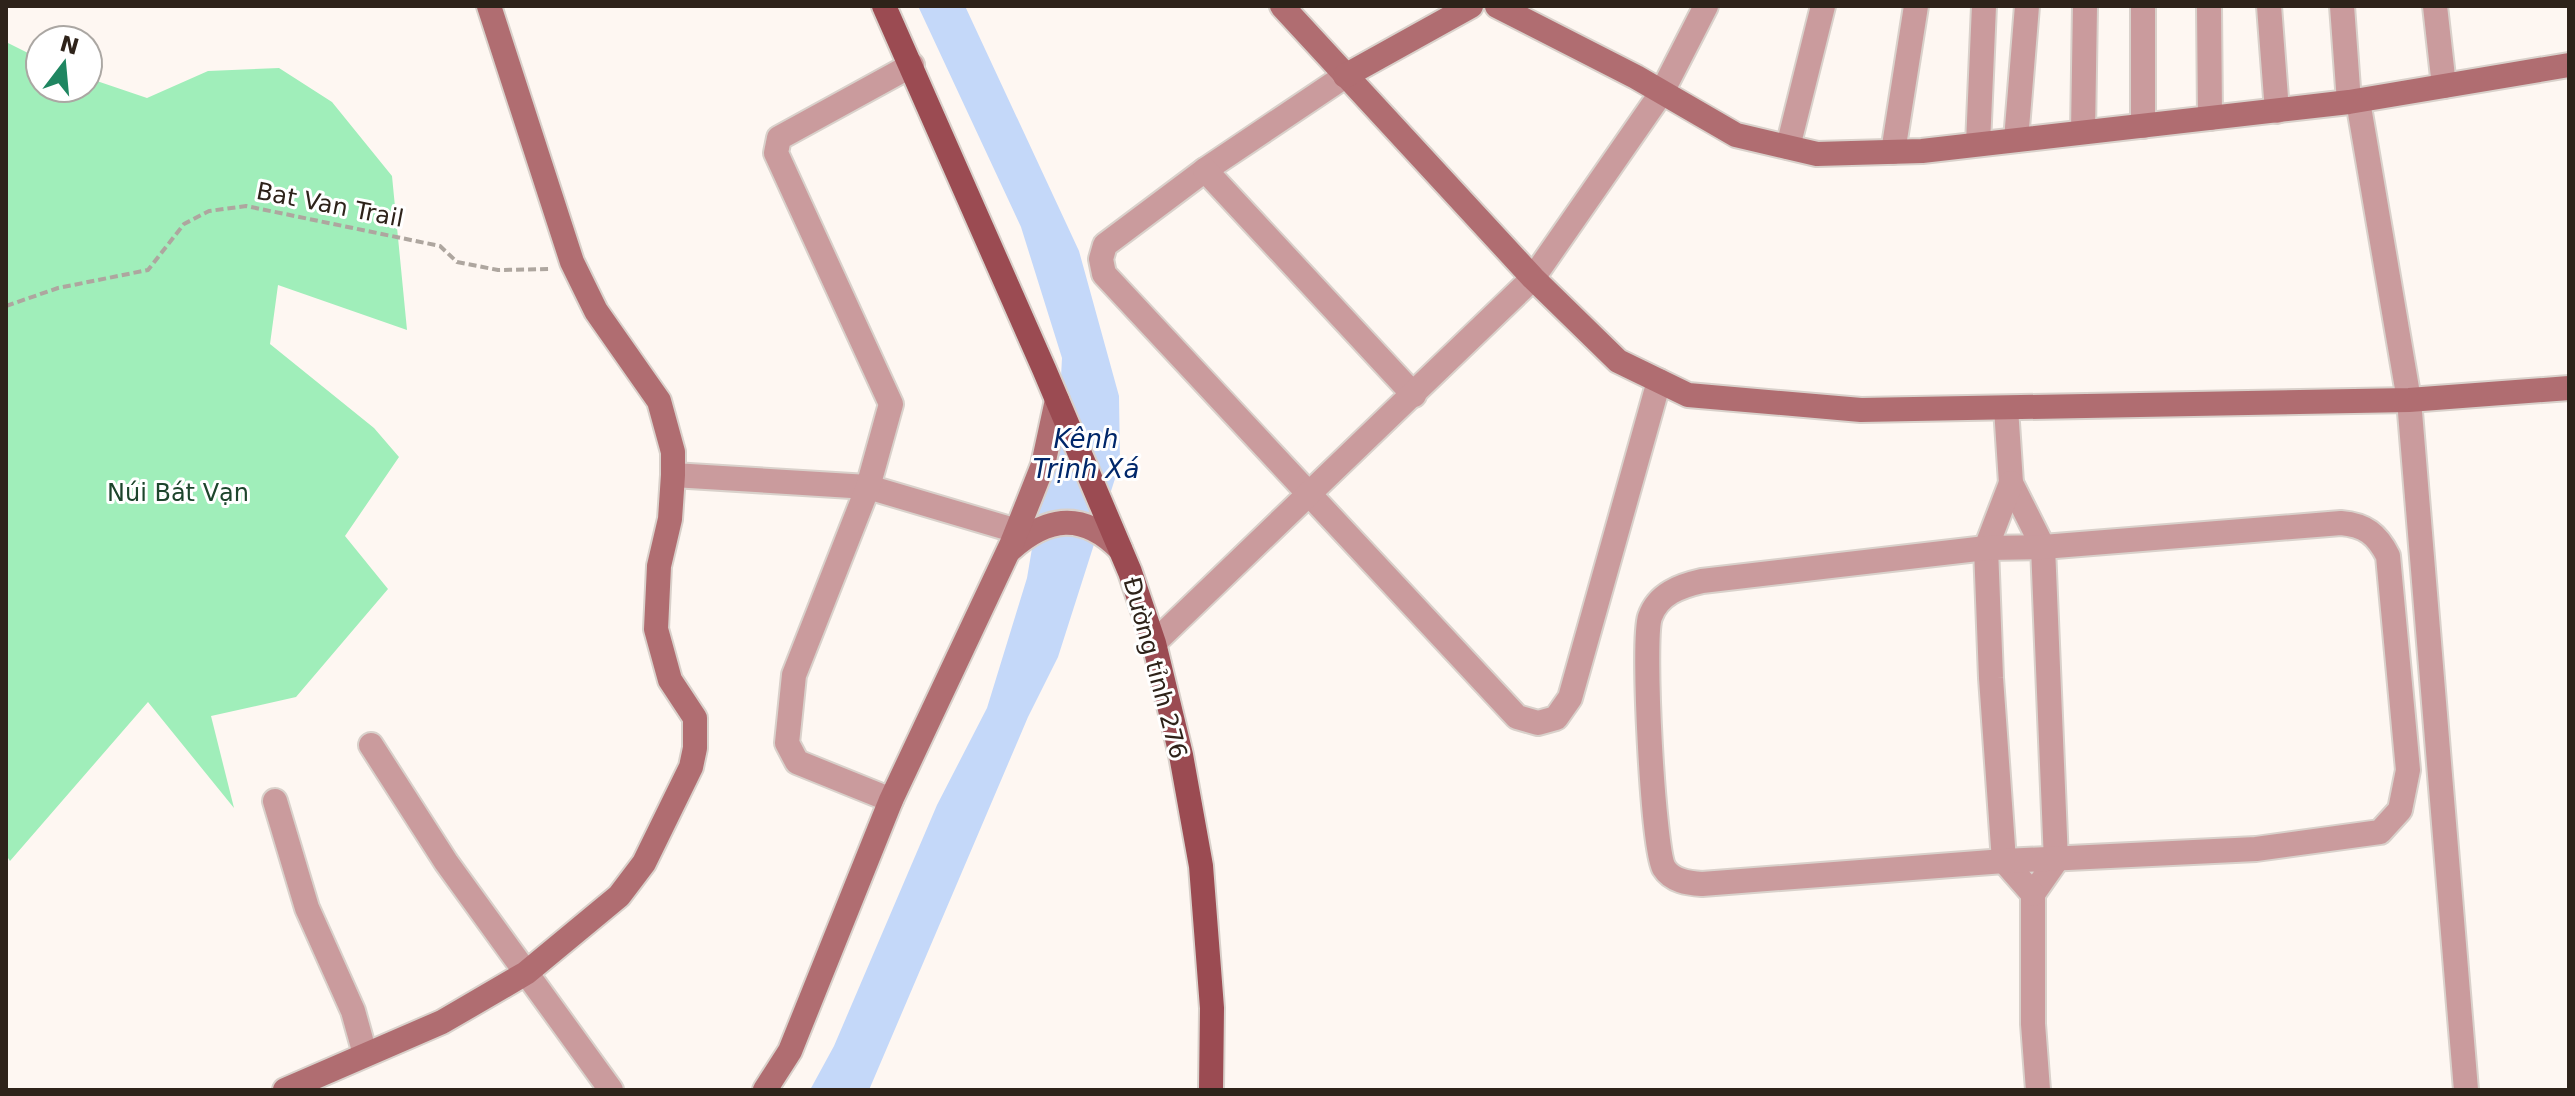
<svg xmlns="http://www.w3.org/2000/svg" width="2575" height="1096" font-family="'DejaVu Sans',sans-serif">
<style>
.green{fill:#a0eeba}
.water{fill:#c4d8f9}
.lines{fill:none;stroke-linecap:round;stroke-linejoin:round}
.street-casing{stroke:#d9d1cb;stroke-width:28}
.secondary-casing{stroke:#d9d1cb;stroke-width:28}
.primary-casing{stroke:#d9d1cb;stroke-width:28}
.path{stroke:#aea69f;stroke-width:4;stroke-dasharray:8 4;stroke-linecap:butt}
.street{stroke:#ca9b9d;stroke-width:24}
.secondary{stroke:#b06d71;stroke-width:24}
.primary{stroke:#9b4b52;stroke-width:24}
.labels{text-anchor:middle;stroke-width:6;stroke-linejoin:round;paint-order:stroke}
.street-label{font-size:24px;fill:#2e231a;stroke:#fff}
.park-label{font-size:24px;fill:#1d452c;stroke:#fff}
.water-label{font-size:26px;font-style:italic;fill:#00276a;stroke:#fff}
</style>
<rect width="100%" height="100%" fill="#fef7f2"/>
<path class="green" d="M 6,42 L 40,59 L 40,88 L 88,88 L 88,78 L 147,98 L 208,71 L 279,68 L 332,102 L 392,176 L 407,330 L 278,285 L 270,344 L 374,428 L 399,457 L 345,536 L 388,589 L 296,697 L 211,716 L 234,808 L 148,702 L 10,861 L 6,855 Z"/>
<path class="water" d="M 918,6 L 965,6 L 1079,251 L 1119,396 L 1120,463 L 1058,657 L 1028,717 L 869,1090 L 810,1090 L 834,1046 L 937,805 L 987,708 L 1027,578 L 1061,377 L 1062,358 L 1021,227 Z"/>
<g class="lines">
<defs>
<g id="street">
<path d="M 2143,6 L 2143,126"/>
<path d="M 2209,6 L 2210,118"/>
<path d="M 2269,6 L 2277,111"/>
<path d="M 2342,6 L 2349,102"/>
<path d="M 2435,6 L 2444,86"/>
<path d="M 1345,76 L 1205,170 L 1105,245 L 1101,259 L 1104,274 L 1517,717 L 1538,723 L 1556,718 L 1570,698 L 1659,381"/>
<path d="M 2358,101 L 2409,400 L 2466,1090"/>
<path d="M 2083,132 L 2085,6"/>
<path d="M 2016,140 L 2027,6"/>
<path d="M 1978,144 L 1984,6"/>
<path d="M 1788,147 L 1823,6"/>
<path d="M 1893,152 L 1916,6"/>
<path d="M 1205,170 L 1414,395"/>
<path d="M 2006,408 L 2011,483 L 2043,547 L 2056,861 L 2033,894 L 2033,1024 L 2038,1090"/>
<path d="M 673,475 L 868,487 L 1017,531"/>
<path d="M 2011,483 L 1986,548 L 1991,678 L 2004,861 L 2033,894"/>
<path d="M 2341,523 C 2365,525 2377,534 2388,556 L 2408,770 L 2400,810 L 2380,832 L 2256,849 L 2004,861 L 1702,884 C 1688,883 1672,881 1664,868 C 1653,849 1642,641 1650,617 C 1658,594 1680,586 1702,581 L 1986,548 L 2043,547 Z"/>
<path d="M 1154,643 L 1533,278 L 1662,92 L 1706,6"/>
<path d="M 371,745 L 446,862 L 611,1090"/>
<path d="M 891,800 L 797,762 L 787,743 L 794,675 L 868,487 L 891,404 L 776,153 L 779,138 L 912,65"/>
<path d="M 275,801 L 307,908 L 353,1011 L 365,1054"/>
</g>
<g id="secondary">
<path d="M 1282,6 L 1533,278 L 1618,361 L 1688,395 L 1861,410 L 2409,400 L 2569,388"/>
<path d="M 1497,6 L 1636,77 L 1736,135 L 1817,154 L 1922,151 L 2349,102 L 2569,65"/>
<path d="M 1345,76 L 1471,6"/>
<path d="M 1011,549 C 1048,516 1083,512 1120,549"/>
<path d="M 285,1090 L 442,1022 L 526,973 L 619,896 L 644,863 L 691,767 L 695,748 L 695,718 L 670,680 L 656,629 L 659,566 L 670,519 L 673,475 L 673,452 L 659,401 L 596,311 L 572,262 L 489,6"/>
<path d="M 765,1090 L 790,1051 L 891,800 L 1012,543 L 1043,465 L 1057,400"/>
</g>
<path id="primary" d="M 884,6 L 1044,369 L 1130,572 L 1154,643 L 1181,755 L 1201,866 L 1212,1008 L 1211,1090"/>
</defs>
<use href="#street" class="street-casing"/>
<use href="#secondary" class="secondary-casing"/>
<use href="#primary" class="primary-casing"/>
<path class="path" d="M 6,306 L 58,288 L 148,270 L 184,224 L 209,211 L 246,206 L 440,246 L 457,262 L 498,270 L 552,269"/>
<use href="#street" class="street"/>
<use href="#secondary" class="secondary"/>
<use href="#primary" class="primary"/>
</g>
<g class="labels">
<g class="street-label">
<text transform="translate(330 205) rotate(11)" y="8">Bat Van Trail</text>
<text transform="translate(1155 668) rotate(75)" y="8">Đường tỉnh 276</text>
</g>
<g class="park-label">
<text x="178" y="501">Núi Bát Vạn</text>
</g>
<g class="water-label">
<text x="1086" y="448">Kênh<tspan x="1086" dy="30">Trịnh Xá</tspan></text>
</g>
</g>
<rect width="2575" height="1096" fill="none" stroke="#2e231a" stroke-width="16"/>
<g transform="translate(64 64) rotate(16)"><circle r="38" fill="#ffffff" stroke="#aba7a3" stroke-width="2"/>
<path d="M0-6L14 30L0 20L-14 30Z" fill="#1f8661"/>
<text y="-12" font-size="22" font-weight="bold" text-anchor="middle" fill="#2e231a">N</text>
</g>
</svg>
